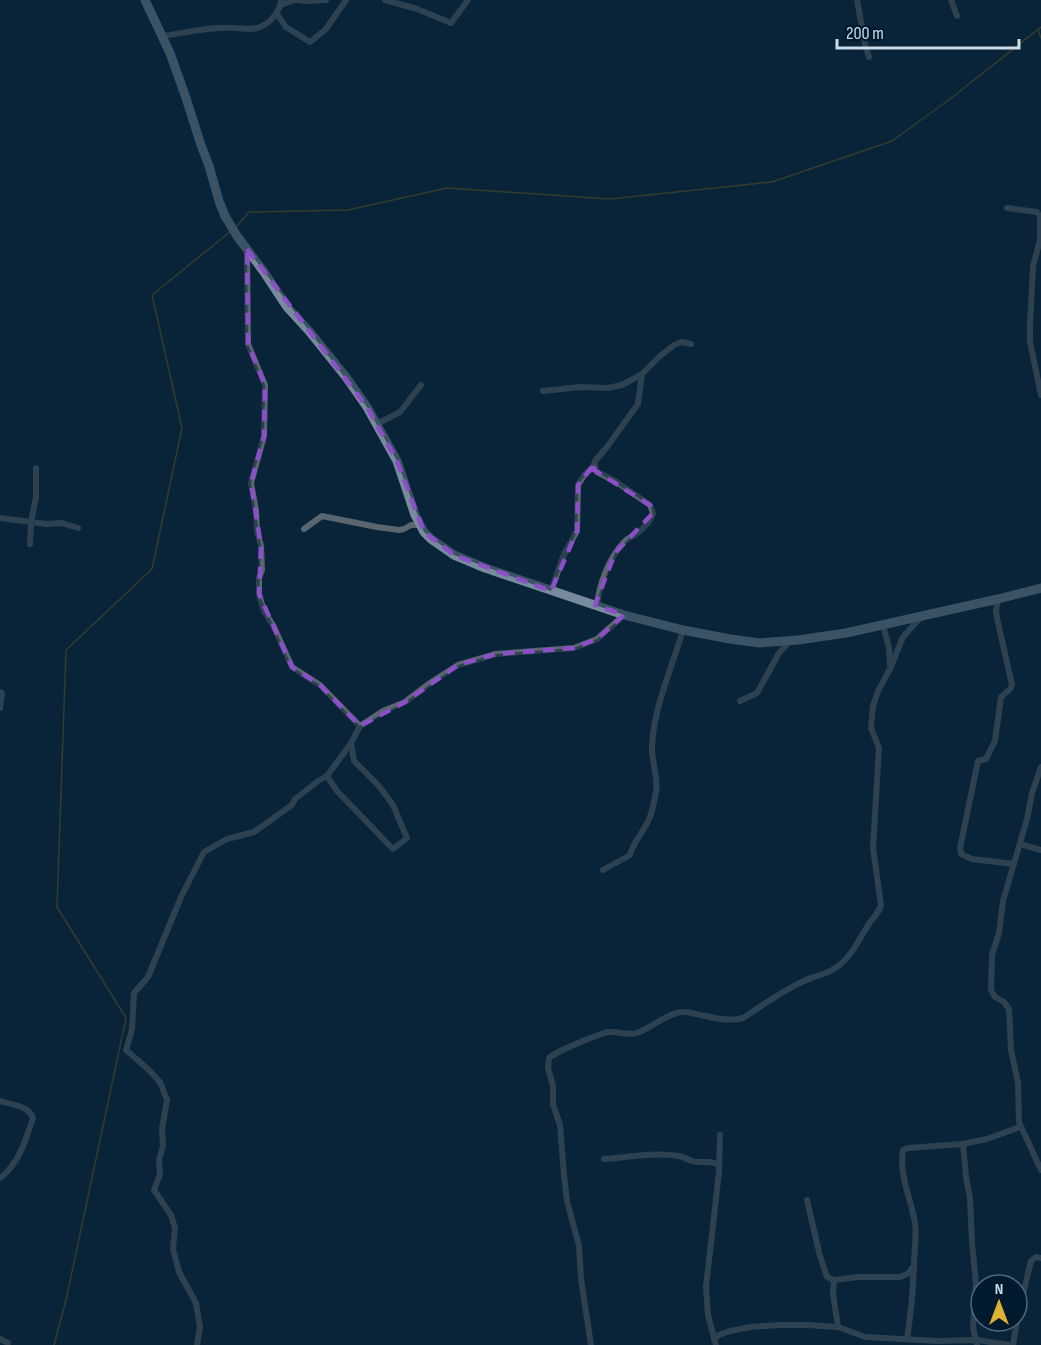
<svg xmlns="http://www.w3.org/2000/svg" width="1041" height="1345" font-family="'Sofia Sans Condensed',sans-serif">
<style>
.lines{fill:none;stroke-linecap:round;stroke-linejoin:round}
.stream{stroke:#6b5721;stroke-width:1.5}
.street{stroke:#59656f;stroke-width:6}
.secondary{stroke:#788b9c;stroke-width:9}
.marked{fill:none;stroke:#8b4fc7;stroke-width:4.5;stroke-dasharray:12 8;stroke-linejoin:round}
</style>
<rect width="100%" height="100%" fill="#092438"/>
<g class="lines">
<g class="stream">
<path d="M 1038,30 L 1041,38"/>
<path d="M 237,226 L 249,212 L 348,210 L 447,188 L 610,199 L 772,182 L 892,141 L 950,99 L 1041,27"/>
<path d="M 54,1345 L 66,1300 L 126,1018 L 57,907 L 66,650 L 152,569 L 182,428 L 152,295 L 231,231"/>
</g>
<g class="street">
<path d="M 297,0 L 308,1 L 326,0"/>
<path d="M 385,0 L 417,9 L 451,23 L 468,0"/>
<path d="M 857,0 L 865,44 L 869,57"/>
<path d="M 951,0 L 957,16"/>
<path d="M 281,5 L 295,0"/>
<path d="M 276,13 L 286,27 L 310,42 L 326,29 L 346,0"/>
<path d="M 163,36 C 185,33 212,26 234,28 C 243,28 254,31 262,26 C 271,22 281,10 281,0"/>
<path d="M 1007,208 L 1037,212 L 1040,217 L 1040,240 L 1033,266 L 1030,325 L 1030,342 L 1041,395"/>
<path d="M 247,250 L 248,344 L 265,385 L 264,436 L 251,483 L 256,510 L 257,531 L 261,546 L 262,570 L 259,578 L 259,594 L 264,611 L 273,625 L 292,667 L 320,685 L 360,726"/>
<path d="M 543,391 L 580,387 L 608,388 L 622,385 L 642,374"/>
<path d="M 377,424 L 400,412 L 421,385"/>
<path d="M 0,518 L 46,524 L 62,523 L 78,528"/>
<path d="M 304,529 L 322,516 L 377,527 L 399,530 L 404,529 L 411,525 L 420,525"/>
<path d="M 30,544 L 31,522 L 36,497 L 36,468"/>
<path d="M 551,591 L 564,554 L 577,531 L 578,485 L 585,474 L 592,468 L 594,464"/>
<path d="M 998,599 L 996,611 L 997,618 L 1012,685 L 1010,689 L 1001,697 L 995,741 L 986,759 L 978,761 L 960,848 L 961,854 L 972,859 L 1014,864"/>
<path d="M 597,606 C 599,584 609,558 624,542 C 627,538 632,537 636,534 C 643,529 651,521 653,513 L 650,505 L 615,481 L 597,472 L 595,468 L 595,461 L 607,447 L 638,404 L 642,374 L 659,357 L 674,345 L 682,342 L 691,344"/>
<path d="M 883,625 L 889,648 L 890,666"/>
<path d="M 0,692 L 2,693 L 0,708"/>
<path d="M 740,701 L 757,693 L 779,653 L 790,641"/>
<path d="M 1041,767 L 1032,793 L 1027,819 L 1003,901 L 999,933 L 992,955 L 991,990 L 995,997 L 1004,1002 L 1009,1009 L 1011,1050 L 1018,1083 L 1019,1122 L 1041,1170"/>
<path d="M 327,776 L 337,791 L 393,849 L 407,838 L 393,805 L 379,786 L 354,761 L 351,743"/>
<path d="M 1020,844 L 1041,850"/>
<path d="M 603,870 L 630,855 C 634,840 644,832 649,819 C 653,811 654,801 656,792 C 659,779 651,761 652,746 C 654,706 672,668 683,630"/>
<path d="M 0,1101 C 12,1105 28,1105 33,1118 C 26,1139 19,1164 0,1178"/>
<path d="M 963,1144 L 966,1177 L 970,1198 L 972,1243 L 976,1284 L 973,1327 L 977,1345"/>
<path d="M 604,1159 C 629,1157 655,1152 679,1156 C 684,1157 688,1160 692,1161 C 702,1164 710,1159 719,1165"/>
<path d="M 807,1200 L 820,1256 L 827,1277 L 834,1280"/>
<path d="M 1017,1319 L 1031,1261 L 1036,1257 L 1041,1258"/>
<path d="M 838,1327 L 833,1294 L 834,1280 L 858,1277 L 900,1277 L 909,1273 L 913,1267"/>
<path d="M 0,1339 L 8,1343"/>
<path d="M 907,1339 C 911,1314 913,1290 914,1265 C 914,1251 917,1237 915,1223 C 911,1198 899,1177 903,1150 L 908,1148 L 963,1144 L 987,1139 L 1020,1127"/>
<path d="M 714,1340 L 719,1335 L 730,1331 L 751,1327 L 778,1325 L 807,1325 L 838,1327 L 865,1337 L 938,1341 L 977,1340 L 1010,1345"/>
<path d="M 197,1345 L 200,1327 L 196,1303 L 179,1272 L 173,1249 L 175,1228 L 171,1215 L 154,1190 L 160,1174 L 159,1160 L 163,1146 L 162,1129 L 167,1100 L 160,1082 L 148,1069 L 126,1050 L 132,1029 L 134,993 L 148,977 L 181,897 L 204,852 L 227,839 L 254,832 L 292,805 L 295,799 L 318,781 L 327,776 L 351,743 L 360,726 L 383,711 L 405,702 L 430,683 L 458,665 L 496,654 L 574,648 L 597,639 L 624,615"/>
<path d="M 591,1345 L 581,1279 L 579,1246 L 567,1201 L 564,1175 L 560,1125 L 553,1104 L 553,1086 L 548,1068 L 549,1058 C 557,1051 598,1034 609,1032 C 619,1031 627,1036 637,1033 C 651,1028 669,1012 683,1012 C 691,1012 698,1015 706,1016 C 717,1019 732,1021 743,1018 C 763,1005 782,991 804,981 C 819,974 832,974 845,960 C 856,949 862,933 871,921 C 875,915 879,913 881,905 L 873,848 L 879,748 L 871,728 L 873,706 L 878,691 L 890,669 L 903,637 L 920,618"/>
<path d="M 716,1345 L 708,1315 L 706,1287 L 719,1172 L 720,1135"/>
<path d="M 1013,1345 L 1017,1321"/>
</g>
<path class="secondary" d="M 145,0 L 170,53 L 186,98 L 201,145 L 209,166 L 219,201 L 225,216 L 237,236 L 264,272 L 287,307 L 309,331 L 346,377 L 367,407 L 397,461 L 415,515 L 424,532 L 431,539 L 454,555 L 485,568 L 624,615 L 683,630 L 730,639 L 760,643 L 798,640 L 846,633 L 998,599 L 1041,588"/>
</g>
<path d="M0 0H1041V1345H0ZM 247,249 L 367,407 L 397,461 L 424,532 L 454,555 L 551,591 L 577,531 L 578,485 L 595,463 L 594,470 L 650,505 L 653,513 L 615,553 L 595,605 L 624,615 L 597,639 L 574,648 L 496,654 L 458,665 L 405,702 L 360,726 L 320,685 L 292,667 L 259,594 L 261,546 L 251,483 L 264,436 L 265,385 L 248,344 Z" fill="#092438" fill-opacity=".55" fill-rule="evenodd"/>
<path class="marked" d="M 247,249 L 367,407 L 397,461 L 424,532 L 454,555 L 551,591 L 577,531 L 578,485 L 595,463 L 594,470 L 650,505 L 653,513 L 615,553 L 595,605 L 624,615 L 597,639 L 574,648 L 496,654 L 458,665 L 405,702 L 360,726 L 320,685 L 292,667 L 259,594 L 261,546 L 251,483 L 264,436 L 265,385 L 248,344 Z"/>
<g transform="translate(999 1303)"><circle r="28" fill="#011a2e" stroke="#526778" stroke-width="1.5"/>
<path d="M0-4.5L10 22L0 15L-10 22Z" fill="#ddb133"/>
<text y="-9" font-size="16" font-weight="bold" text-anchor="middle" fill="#cbdbe8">N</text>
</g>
<path d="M837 39v9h182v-9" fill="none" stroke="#cbdbe8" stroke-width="3"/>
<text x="846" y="39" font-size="18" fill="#cbdbe8" stroke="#011a2e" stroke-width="4.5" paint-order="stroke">200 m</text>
</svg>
